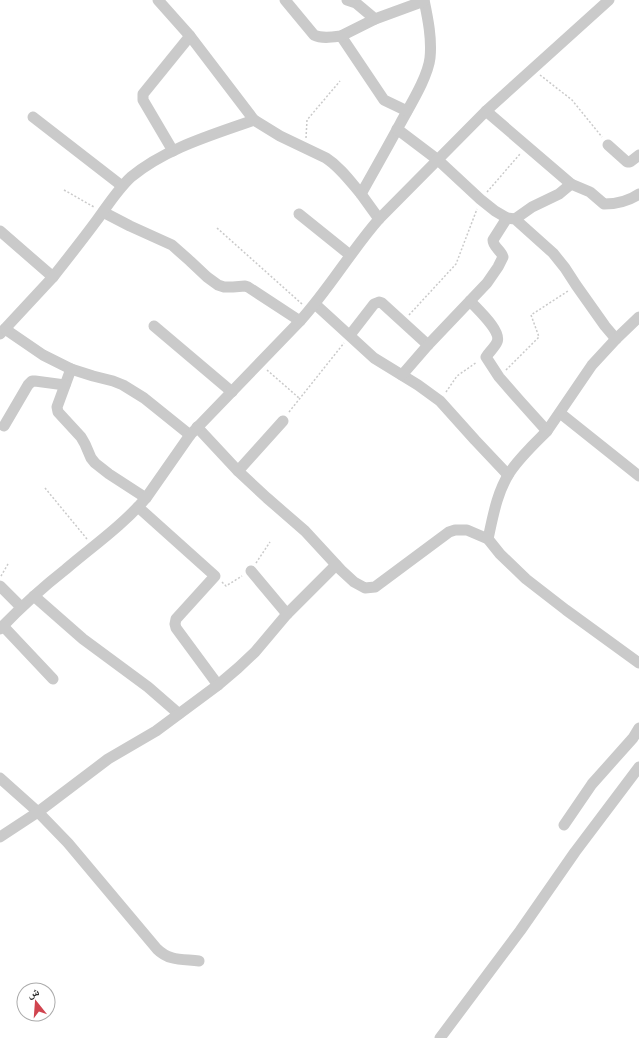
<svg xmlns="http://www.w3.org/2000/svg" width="639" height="1038" font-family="Karla,'Noto Naskh Arabic',sans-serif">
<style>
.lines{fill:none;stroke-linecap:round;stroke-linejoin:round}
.path{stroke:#cacaca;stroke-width:1.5;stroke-dasharray:2 2;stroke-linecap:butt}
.street{stroke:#cacaca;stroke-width:11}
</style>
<rect width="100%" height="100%" fill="#fff"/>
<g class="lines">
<g class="path">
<path d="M 540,75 L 572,100 L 602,137"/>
<path d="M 306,138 L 307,120 L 340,81"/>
<path d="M 64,190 L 94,207"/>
<path d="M 487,192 L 520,154"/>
<path d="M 217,228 L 302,304"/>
<path d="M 409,315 L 456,264 L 477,209"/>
<path d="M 267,370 L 299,398"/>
<path d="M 506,370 L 539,337 L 531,315 L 568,291"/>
<path d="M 446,392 L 457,376 L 477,362"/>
<path d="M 289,412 L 344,343"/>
<path d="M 45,488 L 87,539"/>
<path d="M 256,563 L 270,542"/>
<path d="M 1,576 L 8,564"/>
<path d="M 222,582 L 226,586 L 242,576"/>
</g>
<g class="street">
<path d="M 158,0 L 190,36 L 254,120 L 280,136 L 326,158 C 340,167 350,181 361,194 C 374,171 387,148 400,124 C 409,107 428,77 430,58 C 432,39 428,19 424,0"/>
<path d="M 285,0 L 314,35 C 322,39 333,37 341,36 L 384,100 L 407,111"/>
<path d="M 347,0 L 356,3 L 375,19 L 424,1"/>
<path d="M 341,36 L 375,19"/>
<path d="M 486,111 L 571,184 L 559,194 L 532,207 L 515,219"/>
<path d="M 33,117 L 122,186"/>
<path d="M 397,129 L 438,160 L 480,199 L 495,211 L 507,218 L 515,219 L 553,253 L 565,268 L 576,285 L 605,326 L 616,339"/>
<path d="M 608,145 L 627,162 L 630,162 L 639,155"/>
<path d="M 173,151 L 143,100 L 143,94 L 190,36"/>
<path d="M 571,184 L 590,192 L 604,204 C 616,204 629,201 639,194"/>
<path d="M 361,194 L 379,219"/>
<path d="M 103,212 L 130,226 L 172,245 L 190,261 L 207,277 L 218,285 L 224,287 L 233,287 L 245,286 L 248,287 L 300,321"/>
<path d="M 299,214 L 350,255"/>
<path d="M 0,231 L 53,277 L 0,334"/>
<path d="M 53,277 C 68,258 83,239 97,220 C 108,205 118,189 131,177 C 166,148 212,135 254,120"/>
<path d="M 470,301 C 477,309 502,331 497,342 C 495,347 489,352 486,357 L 499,377 L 520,401 L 547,431 L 592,365 L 616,339 L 639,317"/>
<path d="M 315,304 L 374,358 L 418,385 L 440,401 L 475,440 L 508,475"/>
<path d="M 154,326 L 232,392"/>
<path d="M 5,329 L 43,355 L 71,369 L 93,376 L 113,381 L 123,385 L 144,398 L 190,435"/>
<path d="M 350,335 L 374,304 L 379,302 L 382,303 L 428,345"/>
<path d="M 71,369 L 57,407 L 58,412 L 81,437 L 85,444 L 91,458 L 95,463 L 109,474 L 146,498"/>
<path d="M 402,375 L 428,345 L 487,283 L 498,267 L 503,257 C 501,250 493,247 493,240 L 507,218"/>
<path d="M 560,413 L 639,476"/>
<path d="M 4,426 L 28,385 L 32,381 L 35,381 L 65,385"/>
<path d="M 197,427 L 238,471 L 283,421"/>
<path d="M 238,471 L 267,498 L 305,531 L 341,570 L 354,582 L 365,588 L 375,587 L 449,532 L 455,530 L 467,530 L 488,539 L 500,554 L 526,579 L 566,610 L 639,663"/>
<path d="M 138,507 L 215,576 L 176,619 L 175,624 L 176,628 L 218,685"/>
<path d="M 488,539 C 493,516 497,492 510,472 C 520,457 534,444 547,431"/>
<path d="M 251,571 L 287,614"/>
<path d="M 0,586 L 21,607"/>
<path d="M 34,596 L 83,639 L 148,687 L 179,714"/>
<path d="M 3,626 L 53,679"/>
<path d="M 0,629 C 21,607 43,587 66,569 C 93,546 123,525 146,498 L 190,435 L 300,321 C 329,289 351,251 379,219 L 486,111 L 609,0"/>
<path d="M 0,778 L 38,812 L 68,843 L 157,949 C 169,961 182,959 199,961"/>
<path d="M 564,825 L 592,784 L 633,738 L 639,728"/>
<path d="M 0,837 L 38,812 L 108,759 L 156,731 L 218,685 L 238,668 L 255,652 L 287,614 L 336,565"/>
<path d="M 440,1038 L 520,931 L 575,852 L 639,767"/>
</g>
</g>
<g transform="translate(36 1002) rotate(343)"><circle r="19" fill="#ffffff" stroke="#ababab"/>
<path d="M0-3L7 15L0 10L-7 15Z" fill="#d0444f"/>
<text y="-6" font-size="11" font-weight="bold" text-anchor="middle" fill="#2d2d2d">ش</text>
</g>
</svg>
